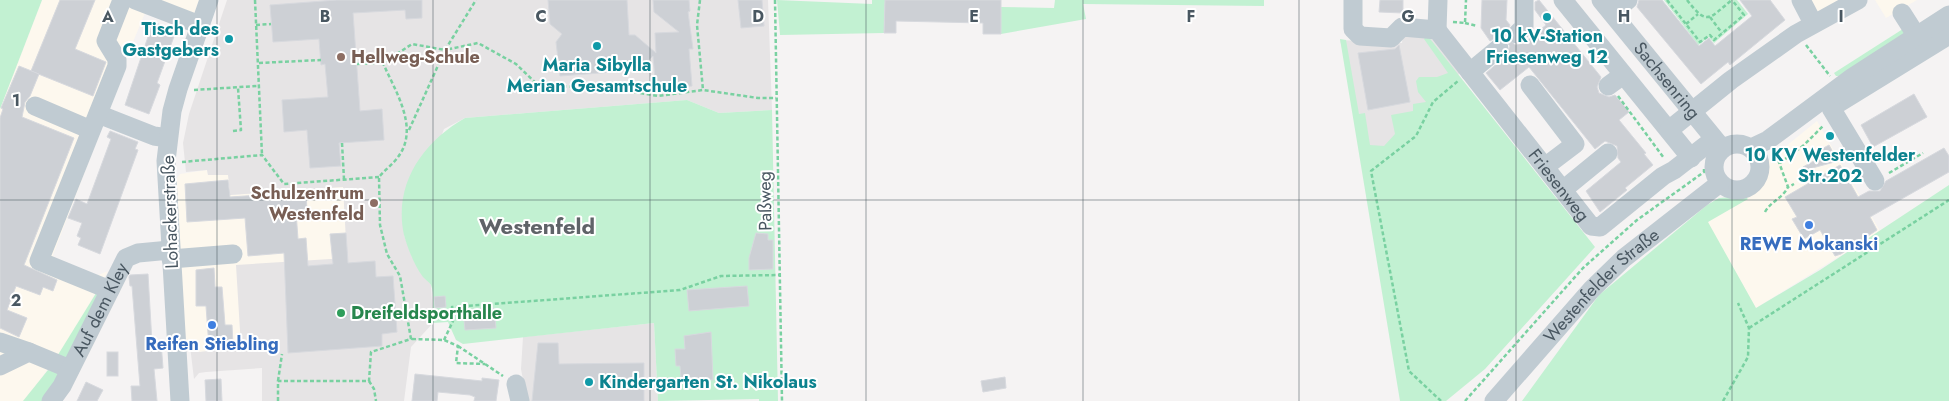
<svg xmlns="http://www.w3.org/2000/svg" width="1949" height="401" font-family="Jost,sans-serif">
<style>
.commercial{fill:#fdf8ee}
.education{fill:#e6e4e5}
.green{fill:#c2f1d2}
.building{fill:#cdd0d5;stroke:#d7d9de}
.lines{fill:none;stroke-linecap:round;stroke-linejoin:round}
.path{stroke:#79d1a1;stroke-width:2.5;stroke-dasharray:4 2.5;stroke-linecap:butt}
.minor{stroke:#c0cbd2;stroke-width:19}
.grid{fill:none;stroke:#495761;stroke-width:1;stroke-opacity:0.55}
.culture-dot{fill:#0f9aa8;stroke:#fff;stroke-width:2}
.education-dot{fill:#8d6e63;stroke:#fff;stroke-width:2}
.shop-dot{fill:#3f7fe0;stroke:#fff;stroke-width:2}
.leisure-dot{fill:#2e9e5b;stroke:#fff;stroke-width:2}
.labels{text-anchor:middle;stroke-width:4;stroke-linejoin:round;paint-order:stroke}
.culture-label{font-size:18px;font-weight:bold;fill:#0d838f;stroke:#fff}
.education-label{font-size:18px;font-weight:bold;fill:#785e54;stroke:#fff;text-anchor:start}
.street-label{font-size:18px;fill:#495761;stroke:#fff}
.shop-label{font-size:18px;font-weight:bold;fill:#366cbe;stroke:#fff}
.leisure-label{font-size:18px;font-weight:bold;fill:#27864d;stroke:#fff;text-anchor:start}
.district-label{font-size:22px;font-weight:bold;fill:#5f6368;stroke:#fff}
.grid-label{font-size:16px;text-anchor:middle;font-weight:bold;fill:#495761;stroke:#fff;stroke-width:4;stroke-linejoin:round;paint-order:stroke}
</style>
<rect width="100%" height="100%" fill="#f5f3f3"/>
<g class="commercial">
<path d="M 42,0 L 199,0 L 188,32 L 186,28 L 145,13 L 106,107 L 160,147 L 106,125 L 102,127 L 53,255 L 54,258 L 96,276 L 108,271 L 69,340 L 27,398 L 23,401 L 0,401 L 0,109 Z"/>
<path d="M 1806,0 L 1844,0 L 1815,16 Z"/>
<path d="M 1875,0 L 1917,0 L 1886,18 Z"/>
<path d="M 1817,121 L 1880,231 L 1756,308 L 1707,222 L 1747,199 L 1745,196 L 1758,186 L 1764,176 L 1768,161 Z"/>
<path d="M 207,170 L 208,175 L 229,175 L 231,195 L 343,186 L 348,258 L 241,347 L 200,352 L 195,351 L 184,337 L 174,182 L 180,174 Z"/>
</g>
<g class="education">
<path d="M 227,0 L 768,0 L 772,110 L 719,113 L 687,100 L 465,118 L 444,129 L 404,235 L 412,257 L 431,285 L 433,323 L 411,347 L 404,401 L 262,401 L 262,368 L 206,372 L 199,373 L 194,379 L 190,346 L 195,351 L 200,352 L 241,347 L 236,265 L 347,258 L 343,187 L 230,195 L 228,175 L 208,175 L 207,170 L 186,172 L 183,143 L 189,114 Z"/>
<path d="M 1403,32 L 1432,33 L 1461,70 L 1456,79 L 1372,167 L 1340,40 L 1402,43 Z"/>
<path d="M 654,323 L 658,401 L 527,401 L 521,369 L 523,337 Z"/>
</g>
<g class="green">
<path d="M 0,0 L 42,0 L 0,109 Z"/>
<path d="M 777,0 L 872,4 L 872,0 L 885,0 L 884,33 L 780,35 Z"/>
<path d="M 1055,0 L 1264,0 L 1264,6 L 1083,4 L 1086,19 L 1001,34 L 1001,7 L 1054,8 Z"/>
<path d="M 1664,0 L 1737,0 L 1748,14 L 1714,43 L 1709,37 L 1697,46 L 1689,36 L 1690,34 Z"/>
<path d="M 1906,27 L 1909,31 L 1848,76 L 1836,76 L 1834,73 Z"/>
<path d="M 1427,35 L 1595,247 L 1485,369 L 1446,401 L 1400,401 L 1340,39 L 1346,40 L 1359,114 L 1365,113 L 1370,145 L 1384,146 L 1395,134 L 1391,115 L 1413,111 L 1413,104 L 1426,102 L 1418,92 L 1416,81 L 1419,77 L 1437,77 L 1448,73 L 1424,39 Z"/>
<path d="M 687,100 L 719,113 L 772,110 L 778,401 L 759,401 L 759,399 L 658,401 L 654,323 L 463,344 L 456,340 L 448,322 L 433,323 C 432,313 435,295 431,285 C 429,282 425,279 423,277 C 414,265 408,249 404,235 C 393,184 423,142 465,118 Z"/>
<path d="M 1949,185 L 1949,401 L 1522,401 L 1599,295 L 1707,205 L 1719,198 L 1745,196 L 1748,199 L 1708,222 L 1756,308 L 1820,270 Z"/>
<path d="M 98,290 L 100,296 L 71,358 L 56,358 Z"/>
<path d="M 48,370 L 59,372 L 45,401 L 23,401 Z"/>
</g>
<g class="building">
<path d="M 60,0 L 95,0 L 75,49 L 106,62 L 93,96 L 31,71 Z"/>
<path d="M 337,0 L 422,0 L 422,18 L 406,19 L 405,10 L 353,13 L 360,111 L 382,109 L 384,140 L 339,143 L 341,166 L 310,168 L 307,130 L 284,132 L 282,100 L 328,97 L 325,64 L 321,65 L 319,39 L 273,42 L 270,5 Z"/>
<path d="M 548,0 L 627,0 L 629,35 L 635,35 L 656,53 L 655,33 L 679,32 L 654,12 L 653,0 L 689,0 L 690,11 L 688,12 L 693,49 L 689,49 L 692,86 L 656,89 L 653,56 L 639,70 L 560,76 L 556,42 L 562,34 L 550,24 Z"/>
<path d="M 738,0 L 762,0 L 764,26 L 741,28 Z"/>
<path d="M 885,0 L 1001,0 L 1001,34 L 983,34 L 983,23 L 896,21 L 896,33 L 884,33 Z"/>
<path d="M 1380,0 L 1403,0 L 1403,13 L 1379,12 Z"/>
<path d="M 1482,0 L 1507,0 L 1506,20 L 1510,25 L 1506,36 L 1515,45 L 1524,43 L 1546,25 L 1535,10 L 1535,2 L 1539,0 L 1601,77 L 1597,87 L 1599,93 L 1609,97 L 1615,95 L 1629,112 L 1619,120 L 1646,153 L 1644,154 L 1653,165 L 1625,188 L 1627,190 L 1600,212 L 1586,191 L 1621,162 L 1618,158 L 1617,146 L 1605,141 L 1595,149 L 1529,67 L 1500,90 L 1486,73 L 1506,56 L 1510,46 L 1502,37 L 1497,37 L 1490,41 L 1481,28 Z"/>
<path d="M 1639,0 L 1662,0 L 1699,46 L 1709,38 L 1715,46 L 1752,16 L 1740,0 L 1770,0 L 1785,20 L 1730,65 L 1728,62 L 1701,84 L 1637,7 Z"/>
<path d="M 153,22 L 176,31 L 157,83 L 160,85 L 149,114 L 125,105 Z"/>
<path d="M 1399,45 L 1410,102 L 1368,110 L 1358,53 L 1395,49 Z"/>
<path d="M 19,66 L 39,74 L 30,96 L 25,102 L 22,117 L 74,138 L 24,265 L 57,280 L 53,291 L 43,287 L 40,295 L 16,286 L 7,310 L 27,318 L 19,337 L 0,328 L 0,118 L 3,109 L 1,108 Z"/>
<path d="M 1914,94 L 1927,117 L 1873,147 L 1861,125 Z"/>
<path d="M 110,131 L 138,142 L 135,149 L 138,150 L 100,254 L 78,245 L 81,238 L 77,236 L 82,223 L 68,218 L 76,199 L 87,204 L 111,139 L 107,137 Z"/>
<path d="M 1829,145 L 1838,161 L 1805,170 L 1803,167 L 1821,157 L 1818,151 Z"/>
<path d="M 1944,148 L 1949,156 L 1949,172 L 1870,217 L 1877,230 L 1841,254 L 1835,256 L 1820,230 L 1804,239 L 1792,219 L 1797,217 L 1785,197 L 1840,165 L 1858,197 L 1869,191 L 1880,191 L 1886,181 Z"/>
<path d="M 228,180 L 230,197 L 306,192 L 307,211 L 296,212 L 298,239 L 306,238 L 308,266 L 333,264 L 330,234 L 346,233 L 348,263 L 375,261 L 376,277 L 393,276 L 397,332 L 382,334 L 382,346 L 288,353 L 284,253 L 248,256 L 245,218 L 187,222 L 185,184 Z"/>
<path d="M 756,233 L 768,234 L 768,240 L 773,240 L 773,269 L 749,270 L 749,258 Z"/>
<path d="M 214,268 L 215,287 L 222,287 L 225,325 L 232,325 L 233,345 L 209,347 L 206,306 L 196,306 L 196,270 Z"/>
<path d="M 148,274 L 152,343 L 161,342 L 163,368 L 154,369 L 157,401 L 132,401 L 131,386 L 140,386 L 132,286 L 130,286 L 129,277 L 130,275 Z"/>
<path d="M 747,286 L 749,306 L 689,311 L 687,290 Z"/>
<path d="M 445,296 L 446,307 L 435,308 L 434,297 Z"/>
<path d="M 494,308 L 496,328 L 465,330 L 463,310 Z"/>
<path d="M 711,332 L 713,380 L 681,378 L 680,366 L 676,366 L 675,349 L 685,349 L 684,336 Z"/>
<path d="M 538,343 L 558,343 L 559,364 L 644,363 L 644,401 L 532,401 Z"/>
<rect x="107" y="352" width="11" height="24"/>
<path d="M 415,374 L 482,381 L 482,378 L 499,380 L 496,401 L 474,401 L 475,397 L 470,395 L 438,392 L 437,401 L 412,401 Z"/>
<path d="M 1005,377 L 1006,388 L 983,392 L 981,381 Z"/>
<path d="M 221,379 L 222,401 L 206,401 L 205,380 Z"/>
<path d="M 86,382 L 103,390 L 97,401 L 77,401 Z"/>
</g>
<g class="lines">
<g class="path">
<path d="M 255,0 L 262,155"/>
<path d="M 700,0 L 697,25 L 703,90"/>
<path d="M 775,0 L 782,401"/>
<path d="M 1667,0 L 1700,42 L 1710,35 L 1714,40 L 1744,15 L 1732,0"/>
<path d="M 1687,0 C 1708,27 1709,18 1732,0"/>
<path d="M 1710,17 L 1722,33"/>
<path d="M 1453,22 L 1465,23 L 1466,0"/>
<path d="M 1465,23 L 1477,26"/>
<path d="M 1686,24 L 1698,14"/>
<path d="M 256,25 L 271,24"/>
<path d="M 1806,45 L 1830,76"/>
<path d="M 259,63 L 321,60"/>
<path d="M 357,64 L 382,63"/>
<path d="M 194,90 L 257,86"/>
<path d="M 1618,96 L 1664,158"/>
<path d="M 409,130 L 445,50 L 478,43 L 516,64 L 540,87 L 598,86 L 658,96 L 703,90 L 758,98 L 776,98"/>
<path d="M 233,131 L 241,130 L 238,88"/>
<path d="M 342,143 L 344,179"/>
<path d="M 1776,154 L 1788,187 L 1794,184"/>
<path d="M 182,162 L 262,155 L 284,184 L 379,177"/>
<path d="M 1780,163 L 1804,145 L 1824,125"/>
<path d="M 1889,173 L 1923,153"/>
<path d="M 1765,212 C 1771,201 1782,199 1788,187"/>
<path d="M 1749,328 L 1949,200"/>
<path d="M 412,339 L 444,340 L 458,346 L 456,363 L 485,364"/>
<path d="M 444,340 L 453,321 L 452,307 L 680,290 L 721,276 L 779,275"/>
<path d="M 458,346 L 503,376"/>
<path d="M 278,381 L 282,354"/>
<path d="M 369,381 L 374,389 L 376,401"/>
<path d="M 278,401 L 278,381 L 369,381 L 371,352 L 411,339 L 400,276 L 387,254 L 380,225 L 379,177 C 385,170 393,164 398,157 C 420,128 395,91 383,63 L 412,44 L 445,50 L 476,0"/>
<path d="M 1441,401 L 1409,371 L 1371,171 L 1416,136 L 1433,102 L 1458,81"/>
<path d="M 1465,401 L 1583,268 L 1637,220 L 1704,172 L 1704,167"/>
<path d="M 1723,401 L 1748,357 L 1749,328 L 1738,303"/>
</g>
<g class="minor">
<path d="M 135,0 L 200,25"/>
<path id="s1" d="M 1353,0 L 1353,29 L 1360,36 L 1391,38 L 1402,27 L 1437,30 L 1591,226 L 1600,227 L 1663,176 L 1674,170 L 1714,139"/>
<path d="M 1563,0 L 1691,158"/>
<path id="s2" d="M 1601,0 L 1722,148"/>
<path d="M 1801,0 L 1813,23"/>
<path d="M 1612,13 L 1628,0"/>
<path d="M 1902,13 L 1916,35"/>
<path d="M 1437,30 L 1438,0"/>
<path d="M 1517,34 L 1524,27 L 1524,0"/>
<path d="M 1470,72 L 1499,48"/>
<path d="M 1530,85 L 1575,144 L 1546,166"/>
<path d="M 1608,86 L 1623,75"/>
<path d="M 35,106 L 91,130"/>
<path d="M 1834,106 L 1949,35"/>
<path d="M 1831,108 L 1875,181"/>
<path d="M 98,114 L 154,136 L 168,138"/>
<path d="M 1669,130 L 1731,80 L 1796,34 L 1858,0"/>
<circle cx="1737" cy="167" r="23"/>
<path d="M 1751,148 L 1768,140 L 1853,77 L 1949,15"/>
<path d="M 1564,189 L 1608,153"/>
<path d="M 171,259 L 233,254"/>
<path d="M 110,290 L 39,261 L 117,66 L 117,59 L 106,41 L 122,0"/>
<path d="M 0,342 L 29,352"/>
<path d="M 0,366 L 29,352 L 70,369"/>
<path d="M 516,384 L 520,401"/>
<path id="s3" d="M 51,401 L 62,386 L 126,258 L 138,253 L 170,250"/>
<path d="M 180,401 L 166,161 L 172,111 L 178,89 L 209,0"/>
<path id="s4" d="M 1494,401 L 1592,289 L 1624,258 L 1720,183"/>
</g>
</g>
<path class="grid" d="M 217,0 L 217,401M 433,0 L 433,401M 650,0 L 650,401M 866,0 L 866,401M 1083,0 L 1083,401M 1299,0 L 1299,401M 1516,0 L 1516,401M 1732,0 L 1732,401M 0,200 L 1949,200"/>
<g class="culture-dot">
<circle cx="1547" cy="17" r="5"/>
<circle cx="229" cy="39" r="5"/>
<circle cx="597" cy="46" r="5"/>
<circle cx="1830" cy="136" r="5"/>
<circle cx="589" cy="382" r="5"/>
</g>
<g class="education-dot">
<circle cx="341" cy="57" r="5"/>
<circle cx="374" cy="203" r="5"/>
</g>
<g class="shop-dot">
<circle cx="1809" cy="225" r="5"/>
<circle cx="212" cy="325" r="5"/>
</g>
<circle class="leisure-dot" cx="341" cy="313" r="5"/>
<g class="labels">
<g class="culture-label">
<text x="219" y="35" text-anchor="end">Tisch des<tspan x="219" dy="21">Gastgebers</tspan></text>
<text x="1547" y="42">10 kV-Station<tspan x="1547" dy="21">Friesenweg 12</tspan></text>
<text x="597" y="71">Maria Sibylla<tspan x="597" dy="21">Merian Gesamtschule</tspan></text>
<text x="1830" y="161">10 KV Westenfelder<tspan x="1830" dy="21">Str.202</tspan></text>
<text x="599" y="388" text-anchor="start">Kindergarten St. Nikolaus</text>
</g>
<g class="education-label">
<text x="351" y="63">Hellweg-Schule</text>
<text x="364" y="199" text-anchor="end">Schulzentrum<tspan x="364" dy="21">Westenfeld</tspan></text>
</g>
<g class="street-label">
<text dy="6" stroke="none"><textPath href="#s2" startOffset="104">Sachsenring</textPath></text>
<text dy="6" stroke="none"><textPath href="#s1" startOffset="318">Friesenweg</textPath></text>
<text transform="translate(765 201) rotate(-91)" y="6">Paßweg</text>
<text transform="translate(170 212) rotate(-92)" y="6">Lohackerstraße</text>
<text dy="6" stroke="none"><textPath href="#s4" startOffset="158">Westenfelder Straße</textPath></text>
<text dy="6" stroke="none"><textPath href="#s3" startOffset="104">Auf dem Kley</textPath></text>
</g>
<g class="shop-label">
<text x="1809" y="250">REWE Mokanski</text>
<text x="212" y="350">Reifen Stiebling</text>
</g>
<g class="leisure-label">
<text x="351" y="319">Dreifeldsporthalle</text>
</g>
<g class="district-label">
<text x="537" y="234">Westenfeld</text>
</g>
</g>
<g class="grid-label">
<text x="108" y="22">A</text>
<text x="325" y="22">B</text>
<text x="541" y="22">C</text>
<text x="758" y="22">D</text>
<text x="974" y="22">E</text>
<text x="1191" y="22">F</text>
<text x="1408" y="22">G</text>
<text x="1624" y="22">H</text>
<text x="1841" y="22">I</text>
<text x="16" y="106">1</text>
<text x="16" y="306">2</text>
</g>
</svg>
